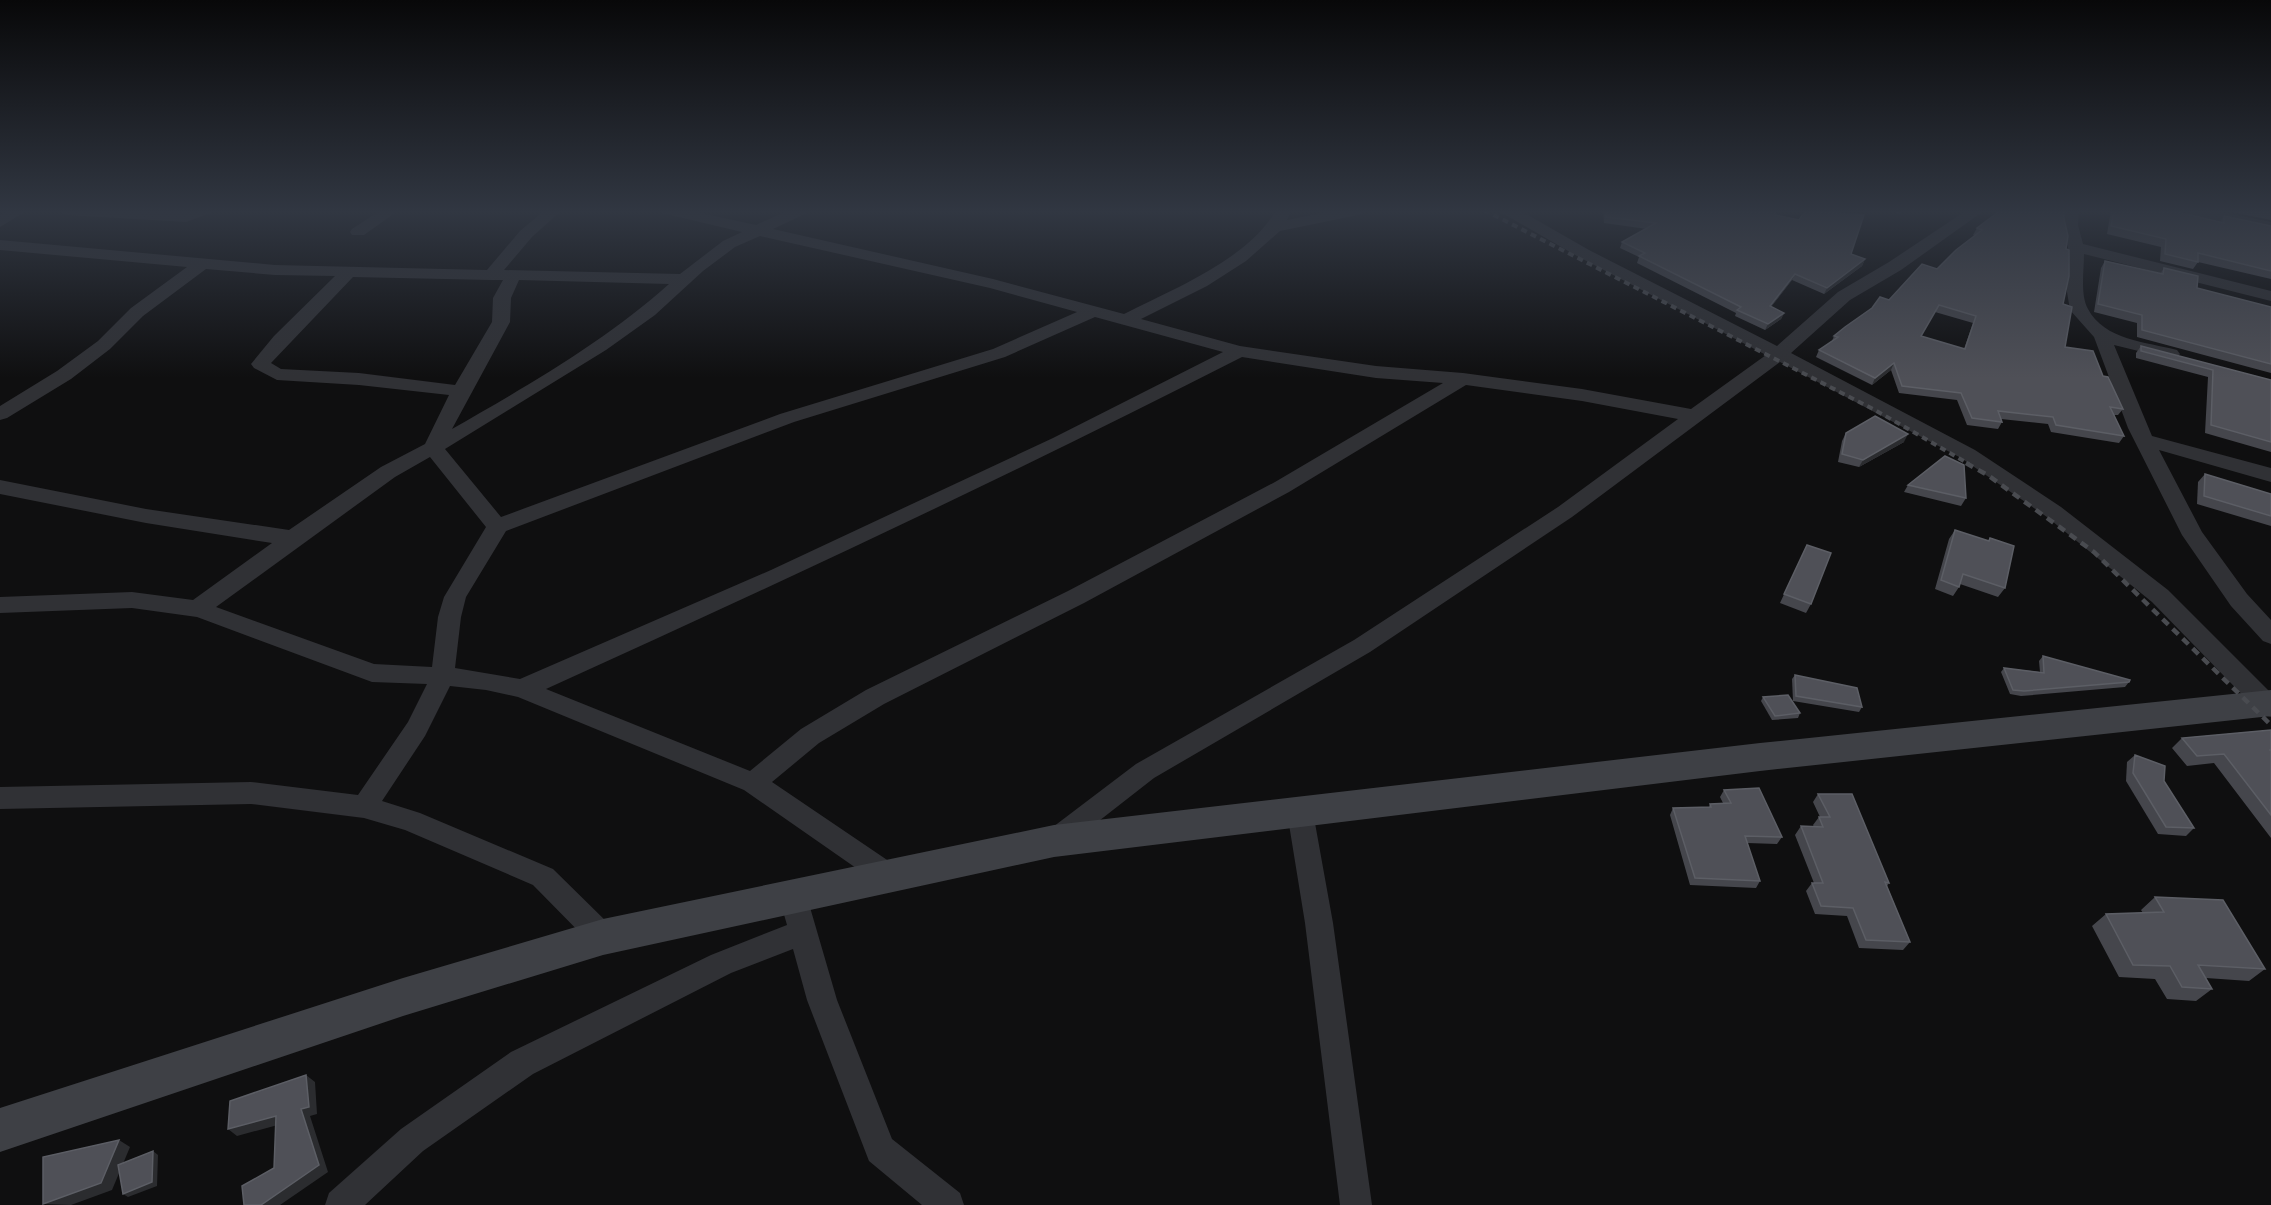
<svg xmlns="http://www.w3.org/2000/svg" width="2271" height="1205" font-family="Roboto,sans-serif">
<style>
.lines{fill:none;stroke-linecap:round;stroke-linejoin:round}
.street{fill:#303135;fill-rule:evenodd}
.secondary{fill:#3e4045;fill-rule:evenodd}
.rail-far1{stroke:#494b50;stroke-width:4;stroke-dasharray:6 4.5;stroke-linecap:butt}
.rail{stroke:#494b50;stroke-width:4.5;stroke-dasharray:8 6;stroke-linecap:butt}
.wall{fill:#45464c;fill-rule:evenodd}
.shaded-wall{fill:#2b2c2f}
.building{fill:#4f5057;stroke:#5c5e65;stroke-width:1.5;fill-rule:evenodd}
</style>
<rect width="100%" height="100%" fill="#0f0f10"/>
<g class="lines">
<g class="street">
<path d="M 9,210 L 28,210 L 0,227 L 0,215 Z"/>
<path d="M 58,210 L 133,210 L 172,212 L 213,210 L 211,213 L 186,222 L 66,215 Z"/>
<path d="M 381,210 L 399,210 L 364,235 L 352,235 L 350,232 L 352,229 Z"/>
<path d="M 545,210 L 562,210 L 532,237 L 504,270 L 680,274 L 723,241 L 742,232 L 662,213 L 660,210 L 687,210 L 756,225 L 789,210 L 809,210 L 807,213 L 773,229 L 993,279 L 1124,314 C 1173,289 1249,259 1276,210 L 1292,210 L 1287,220 L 1337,210 L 1366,210 L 1364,213 L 1358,215 L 1280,231 L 1246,261 L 1207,286 L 1141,319 L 1240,346 L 1376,366 L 1463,373 L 1582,389 L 1691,409 L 1766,355 L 1577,256 L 1502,213 L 1500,210 L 1519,210 L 1589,250 L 1777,346 L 1838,292 L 1889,262 L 1967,210 L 1985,210 L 1901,270 L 1850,300 L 1791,353 L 1975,450 L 2061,507 L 2168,590 L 2271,693 L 2271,717 L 2262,715 L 2152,602 L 2047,517 L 1961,458 L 1780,362 L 1572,517 L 1370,652 L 1154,778 L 1063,849 L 1054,852 L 1045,849 L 1041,841 L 1045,833 L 1136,764 L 1354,640 L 1558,507 L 1678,419 L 1582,401 L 1466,385 L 1289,492 L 1084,603 L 884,704 L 819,743 L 772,782 L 899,868 L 903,876 L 899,884 L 889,888 L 879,884 L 744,790 L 518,697 L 486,690 L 450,686 L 425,736 L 382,801 L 420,813 L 553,869 L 613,928 L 617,937 L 613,946 L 603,950 L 593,946 L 533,885 L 405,830 L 364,818 L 251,804 L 0,809 L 0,787 L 251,782 L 358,795 L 408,722 L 427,684 L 372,682 L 197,617 L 132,608 L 0,613 L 0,597 L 132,592 L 193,600 L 272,543 L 146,523 L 0,494 L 0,480 L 146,509 L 289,530 L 381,467 L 425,444 L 449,395 L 359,385 L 277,380 L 254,368 L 251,364 L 274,336 L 335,276 L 275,275 L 206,269 L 143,316 L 110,349 L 71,379 L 7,418 L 0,420 L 0,406 L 57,371 L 98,341 L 131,308 L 187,267 L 0,250 L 0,240 L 275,265 L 487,270 L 520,231 ZM 760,236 L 990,288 L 1077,312 L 993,349 L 780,414 L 501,517 L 445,449 L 606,350 L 655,315 L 703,271 L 735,247 ZM 353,277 L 491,280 L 503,280 L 493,298 L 492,322 L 455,385 L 359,373 L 281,369 L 271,363 ZM 519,280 L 669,284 C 607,340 524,388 452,429 L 510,322 L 511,298 ZM 1095,317 L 1223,352 L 1053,438 L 771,570 L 520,679 L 455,668 L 461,617 L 466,597 L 506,531 L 794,422 L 1005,357 ZM 1242,357 L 1376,378 L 1443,383 L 1275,482 L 1068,591 L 866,690 L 801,729 L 750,771 L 546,689 C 780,583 1013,474 1242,357 ZM 430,457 L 486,527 L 444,597 L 438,617 L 432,667 L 374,664 L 216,607 L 395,477 Z"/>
<path d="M 2063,210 L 2079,210 L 2078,225 L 2083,244 L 2271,291 L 2271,301 L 2084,254 C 2084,270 2080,295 2088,309 C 2104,340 2147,342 2177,350 L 2180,354 L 2177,358 L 2171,359 L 2114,345 L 2152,436 L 2271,468 L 2271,482 L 2159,450 L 2202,532 L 2247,594 L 2271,620 L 2271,644 L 2263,641 L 2231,606 L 2182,535 L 2128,428 L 2094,337 L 2070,310 L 2067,292 L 2068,247 L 2062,225 Z"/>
<path d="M 2183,210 L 2212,210 L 2271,222 L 2271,232 L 2191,215 Z"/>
<path d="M 1300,801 L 1309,804 L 1313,812 L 1333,923 L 1372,1205 L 1340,1205 L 1305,923 L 1287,812 L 1291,804 Z"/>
<path d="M 793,885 L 803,888 L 807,897 L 837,1000 L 892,1139 L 960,1193 L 964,1205 L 922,1205 L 869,1161 L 807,1000 L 793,949 L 731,973 L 533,1074 L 423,1151 L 365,1205 L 325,1205 L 329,1193 L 401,1129 L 511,1052 L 711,955 L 787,925 L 779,897 L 783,888 Z"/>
</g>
<path class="secondary" d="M 2271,690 L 2271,716 L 1760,771 L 1054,857 L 603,955 L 403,1016 L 0,1152 L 0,1108 L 403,978 L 603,919 L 1054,825 L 1760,743 Z"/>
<path class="rail-far1" d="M 1484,210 L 1875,410 L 1969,464"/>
<path class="rail" d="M 1966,463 L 1989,476 L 2094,552 L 2271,725"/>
</g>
<g class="wall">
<path d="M 1603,210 L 1774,210 L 1776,215 L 1851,254 L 1865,259 L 1862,266 L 1824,294 L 1792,280 L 1771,307 L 1784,313 L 1781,319 L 1765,330 L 1735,316 L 1736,313 L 1637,263 L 1639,257 L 1620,248 L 1622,242 L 1647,229 L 1604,223 Z"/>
<path d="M 1885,210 L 1902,210 L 1900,214 Z"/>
<path d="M 2111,210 L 2170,210 L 2220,222 L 2224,216 L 2271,226 L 2271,279 L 2198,262 L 2193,269 L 2160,261 L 2161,247 L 2107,234 Z"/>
<path d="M 2222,210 L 2271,210 L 2271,220 Z"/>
<path d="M 2064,219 L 2066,249 L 2063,304 L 2065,347 L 2103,376 L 2123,409 L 2118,415 L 2114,415 L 2124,436 L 2119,443 L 2051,432 L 2048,424 L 2001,419 L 2002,422 L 1998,429 L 1967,425 L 1957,400 L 1899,393 L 1891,370 L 1872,385 L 1816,357 L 1819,350 L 1832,341 L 1834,336 L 1937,269 L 1975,236 L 1973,235 L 1977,228 ZM 1935,312 L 1973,323 L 1964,349 L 1921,336 Z"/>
<path d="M 2105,261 L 2160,274 L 2164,268 L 2197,288 L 2271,307 L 2271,373 L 2137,337 L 2137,323 L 2094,312 L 2101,268 Z"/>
<path d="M 2141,346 L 2271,380 L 2271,452 L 2205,433 L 2208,377 L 2136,358 L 2136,353 Z"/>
<path d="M 1846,433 L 1904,442 L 1859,467 L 1838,462 L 1842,441 Z"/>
<path d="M 2205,474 L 2271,494 L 2271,526 L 2197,504 L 2198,482 Z"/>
<path d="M 1908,485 L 1966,498 L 1961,506 L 1904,492 Z"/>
<path d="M 1955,530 L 1988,541 L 1990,538 L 2005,588 L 1998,597 L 1960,584 L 1959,587 L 1953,596 L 1935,589 L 1949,539 Z"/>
<path d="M 1807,545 L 1811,604 L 1806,613 L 1780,603 Z"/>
<path d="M 2043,656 L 2129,682 L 2125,687 L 2021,696 L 2010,694 L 2001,672 L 2004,668 L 2040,672 L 2039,661 Z"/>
<path d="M 1795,675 L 1862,707 L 1859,712 L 1793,701 L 1792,679 Z"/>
<path d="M 1763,697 L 1800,713 L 1798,718 L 1772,720 L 1761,701 Z"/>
<path d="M 2271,730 L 2271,838 L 2214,763 L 2187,766 L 2172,748 L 2182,738 Z"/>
<path d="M 2135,755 L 2164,781 L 2194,828 L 2186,836 L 2158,834 L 2126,781 L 2127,762 Z"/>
<path d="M 1724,790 L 1782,837 L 1777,844 L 1747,843 L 1760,881 L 1756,888 L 1690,885 L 1670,815 L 1673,808 L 1709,807 L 1710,804 L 1723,803 L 1720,797 Z"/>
<path d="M 1818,794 L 1889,883 L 1887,886 L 1910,942 L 1903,950 L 1859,948 L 1847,916 L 1815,914 L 1806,891 L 1812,883 L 1814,883 L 1795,835 L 1801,826 L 1814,827 L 1813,825 L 1819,817 L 1820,817 L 1813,802 Z"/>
<path d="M 2155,897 L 2265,969 L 2249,981 L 2206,978 L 2212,989 L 2196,1001 L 2167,999 L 2155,979 L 2119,977 L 2092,926 L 2106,914 L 2143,913 L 2141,910 Z"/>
</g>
<g class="shaded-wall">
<path d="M 1865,259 L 1862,266 L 1824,294 L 1827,288 Z"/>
<path d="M 1795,274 L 1792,280 L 1767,312 L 1770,306 Z"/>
<path d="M 1784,313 L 1781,319 L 1765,330 L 1768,324 Z"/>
<path d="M 1894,363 L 1891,370 L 1872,385 L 1875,378 Z"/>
<path d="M 1908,434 L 1904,442 L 1859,467 L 1863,460 Z"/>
<path d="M 306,1075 L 315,1082 L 317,1114 L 310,1116 L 328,1172 L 280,1205 L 261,1205 L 301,1109 Z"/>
<path d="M 276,1116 L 285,1123 L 237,1136 L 228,1129 Z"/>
<path d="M 119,1140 L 130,1147 L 112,1190 L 71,1205 L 43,1204 Z"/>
<path d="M 153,1151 L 158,1155 L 157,1186 L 128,1197 L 123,1194 Z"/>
</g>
<g class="building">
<path d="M 1605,210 L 1774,210 L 1776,215 L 1799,220 L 1805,211 L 1864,215 L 1851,254 L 1865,259 L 1827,288 L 1795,274 L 1770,306 L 1784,313 L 1768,324 L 1737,310 L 1741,307 L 1639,256 L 1645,253 L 1622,242 L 1656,223 L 1606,217 Z"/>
<path d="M 2001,210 L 2064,210 L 2064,219 L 2068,236 L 2066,249 L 2069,250 L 2069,276 L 2063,304 L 2072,307 L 2065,347 L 2093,351 L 2103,376 L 2108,377 L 2123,409 L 2110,407 L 2124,436 L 2056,425 L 2053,417 L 1998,411 L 2002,422 L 1972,418 L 1961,393 L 1902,386 L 1894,363 L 1875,378 L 1819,350 L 1838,337 L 1834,336 L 1845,327 L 1872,308 L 1880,297 L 1889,300 L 1922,264 L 1937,269 L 1956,250 L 1982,230 L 1977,228 ZM 1939,305 L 1976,316 L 1965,349 L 1921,336 Z"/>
<path d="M 2114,210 L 2170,210 L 2224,223 L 2224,216 L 2271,226 L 2271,271 L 2198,253 L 2198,262 L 2165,254 L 2166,239 L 2111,226 Z"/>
<path d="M 2105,261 L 2163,274 L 2164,268 L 2198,276 L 2197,288 L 2271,307 L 2271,364 L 2142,330 L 2142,315 L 2098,304 Z"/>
<path d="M 2141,346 L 2271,380 L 2271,442 L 2211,425 L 2213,370 L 2141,351 Z"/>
<path d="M 1875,416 L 1908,434 L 1863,460 L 1842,454 L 1846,433 Z"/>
<path d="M 1945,456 L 1964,465 L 1966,498 L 1908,485 Z"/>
<path d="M 2205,474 L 2271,494 L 2271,516 L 2204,496 Z"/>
<path d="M 1955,530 L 1989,541 L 1990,538 L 2014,546 L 2005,588 L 1963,574 L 1959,587 L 1941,580 Z"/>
<path d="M 1807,545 L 1831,553 L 1811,604 L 1784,594 Z"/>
<path d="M 2043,656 L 2130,680 L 2129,682 L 2024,691 L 2013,690 L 2004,668 L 2044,673 Z"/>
<path d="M 1795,675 L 1857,688 L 1862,707 L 1796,696 Z"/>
<path d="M 1788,695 L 1800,713 L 1775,716 L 1763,697 Z"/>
<path d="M 2271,730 L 2271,749 L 2270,750 L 2271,751 L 2271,815 L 2224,754 L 2197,756 L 2182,738 Z"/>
<path d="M 2135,755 L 2165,766 L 2164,781 L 2194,828 L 2166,827 L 2133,773 Z"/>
<path d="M 1759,788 L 1782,837 L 1745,836 L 1760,881 L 1695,878 L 1673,808 L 1711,807 L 1710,804 L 1731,803 L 1724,790 Z"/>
<path d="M 1818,794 L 1852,794 L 1889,883 L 1885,882 L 1910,942 L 1866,940 L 1853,908 L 1821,906 L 1812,883 L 1823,883 L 1801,826 L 1823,827 L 1819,817 L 1830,817 Z"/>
<path d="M 2155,897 L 2223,900 L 2265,969 L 2198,965 L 2212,989 L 2182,987 L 2170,966 L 2133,965 L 2106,914 L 2164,912 Z"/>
<path d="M 306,1075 L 309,1107 L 301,1109 L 319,1165 L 261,1205 L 244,1205 L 242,1186 L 274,1168 L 276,1116 L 228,1129 L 230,1101 Z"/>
<path d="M 119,1140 L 101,1183 L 43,1204 L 43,1157 Z"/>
<path d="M 153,1151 L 152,1182 L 123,1194 L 118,1165 Z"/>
</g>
<linearGradient id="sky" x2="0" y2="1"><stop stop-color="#080809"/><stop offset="0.56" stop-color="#313742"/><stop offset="1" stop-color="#313742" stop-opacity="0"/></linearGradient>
<rect width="2271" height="378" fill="url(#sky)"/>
</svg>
